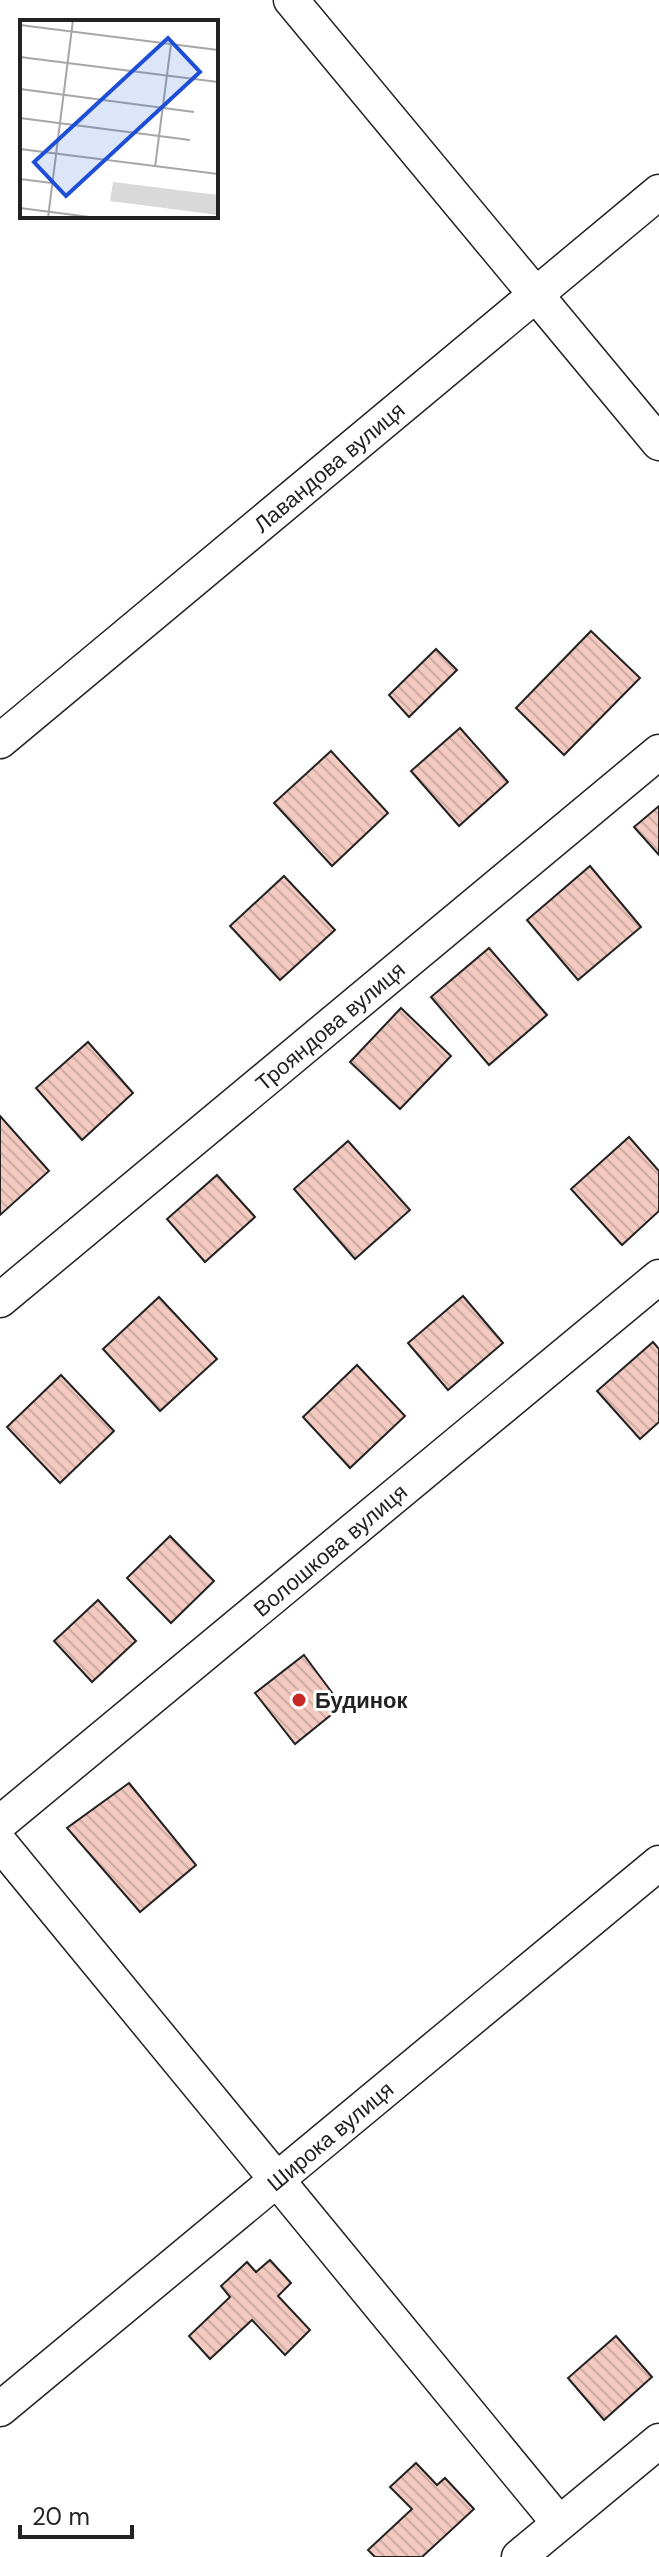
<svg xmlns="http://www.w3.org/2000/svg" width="659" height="2557" font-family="'DM Sans',sans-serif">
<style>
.building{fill:url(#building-back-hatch);stroke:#222;stroke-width:2}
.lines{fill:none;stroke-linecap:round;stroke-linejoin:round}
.street-casing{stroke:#222;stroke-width:37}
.street{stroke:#fff;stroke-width:34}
.poi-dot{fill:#c62828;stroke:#fff;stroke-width:3}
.labels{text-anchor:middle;stroke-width:6;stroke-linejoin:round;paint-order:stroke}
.street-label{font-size:22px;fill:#222;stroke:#fff}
.poi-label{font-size:22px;font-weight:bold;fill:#222;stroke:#fff;text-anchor:start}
.inset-road{fill:none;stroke:#a7a7a7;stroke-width:2}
.view{fill:#1d4ed8;fill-opacity:0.15;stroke:#1d4ed8;stroke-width:4}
.inset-edge{fill:none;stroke:#222;stroke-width:4}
</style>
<defs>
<pattern id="building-back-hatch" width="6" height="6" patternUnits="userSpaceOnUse" patternTransform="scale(2)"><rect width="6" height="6" fill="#f3c9c0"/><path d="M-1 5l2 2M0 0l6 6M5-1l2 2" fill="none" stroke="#d0aca5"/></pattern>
</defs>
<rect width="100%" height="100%" fill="#fff"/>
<g class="building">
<path d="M 591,631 L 640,678 L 564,755 L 516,708 Z"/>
<path d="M 436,649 L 457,670 L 409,717 L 389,695 Z"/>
<path d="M 460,728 L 508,782 L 459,826 L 411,771 Z"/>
<path d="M 331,751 L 388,813 L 332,866 L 274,803 Z"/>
<path d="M 659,806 L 659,855 L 634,827 Z"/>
<path d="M 590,866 L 641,927 L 578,980 L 527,920 Z"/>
<path d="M 284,876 L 335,930 L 280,980 L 230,926 Z"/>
<path d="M 489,948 L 547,1015 L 489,1065 L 431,997 Z"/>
<path d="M 401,1008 L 451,1056 L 400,1109 L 350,1062 Z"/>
<path d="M 88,1042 L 133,1093 L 82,1140 L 36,1088 Z"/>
<path d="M 0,1116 L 49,1171 L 0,1215 Z"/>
<path d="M 629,1137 L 659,1171 L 659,1211 L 622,1245 L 571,1189 Z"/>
<path d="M 348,1141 L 410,1210 L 355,1259 L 294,1189 Z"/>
<path d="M 217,1175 L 255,1217 L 205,1262 L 167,1219 Z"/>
<path d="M 463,1296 L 503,1343 L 448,1390 L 408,1343 Z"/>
<path d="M 159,1297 L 217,1359 L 160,1411 L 103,1349 Z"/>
<path d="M 653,1342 L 659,1349 L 659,1422 L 640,1439 L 597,1391 Z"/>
<path d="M 357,1365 L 405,1416 L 350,1468 L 303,1417 Z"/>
<path d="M 61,1375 L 114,1431 L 60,1483 L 7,1427 Z"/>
<path d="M 170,1536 L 214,1581 L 171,1623 L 127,1578 Z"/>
<path d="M 98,1600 L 136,1641 L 92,1682 L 54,1641 Z"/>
<path d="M 304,1655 L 342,1706 L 295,1744 L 255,1693 Z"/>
<path d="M 129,1783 L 196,1865 L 140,1912 L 67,1828 Z"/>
<path d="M 270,2260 L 291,2283 L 278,2296 L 310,2330 L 285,2355 L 252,2320 L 210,2359 L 189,2336 L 230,2297 L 221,2286 L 247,2262 L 256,2272 Z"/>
<path d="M 616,2336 L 652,2377 L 604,2420 L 568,2378 Z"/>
<path d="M 416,2463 L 437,2485 L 445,2478 L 474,2509 L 422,2557 L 375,2557 L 368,2550 L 412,2509 L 390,2487 Z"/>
</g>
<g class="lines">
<defs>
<g id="street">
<path d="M 291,0 L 659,443"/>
<path d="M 0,741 L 659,192"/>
<path d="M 0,1300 L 659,752"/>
<path d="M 0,1823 L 659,1277"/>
<path d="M 0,1843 L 559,2523"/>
<path d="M 0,2409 L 659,1863"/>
<path d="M 519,2557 L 659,2441"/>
</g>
</defs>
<use href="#street" class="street-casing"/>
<use href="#street" class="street"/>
</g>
<circle class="poi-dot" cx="299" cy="1700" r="8"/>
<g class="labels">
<g class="street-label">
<text transform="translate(329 467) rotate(-40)" y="8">Лавандова вулиця</text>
<text transform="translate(330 1026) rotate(-40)" y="8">Трояндова вулиця</text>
<text transform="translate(330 1550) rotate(-40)" y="8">Волошкова вулиця</text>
<text transform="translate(330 2136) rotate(-40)" y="8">Широка вулиця</text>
</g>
<g class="poi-label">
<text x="315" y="1708">Будинок</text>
</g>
</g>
<g transform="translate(20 20)">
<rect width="198" height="198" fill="#fff"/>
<path d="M 93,162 L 198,175 L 198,195 L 90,181 Z" fill="#d9d9d9"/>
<path class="inset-road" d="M 0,5 L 198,30M 0,37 L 198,62M 0,69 L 174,92M 0,98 L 170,120M 0,129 L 198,154M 135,147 L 151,24M 0,159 L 32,163M 0,188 L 77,198M 28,198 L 53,0"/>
<path class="view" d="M 148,18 L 180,52 L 46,176 L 14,142 Z"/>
<rect width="198" height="198" class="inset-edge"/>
</g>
<path d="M20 2525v12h112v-12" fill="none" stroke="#222222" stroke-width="4"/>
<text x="32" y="2525" font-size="24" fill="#222222" stroke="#ffffff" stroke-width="6" paint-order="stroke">20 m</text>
</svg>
